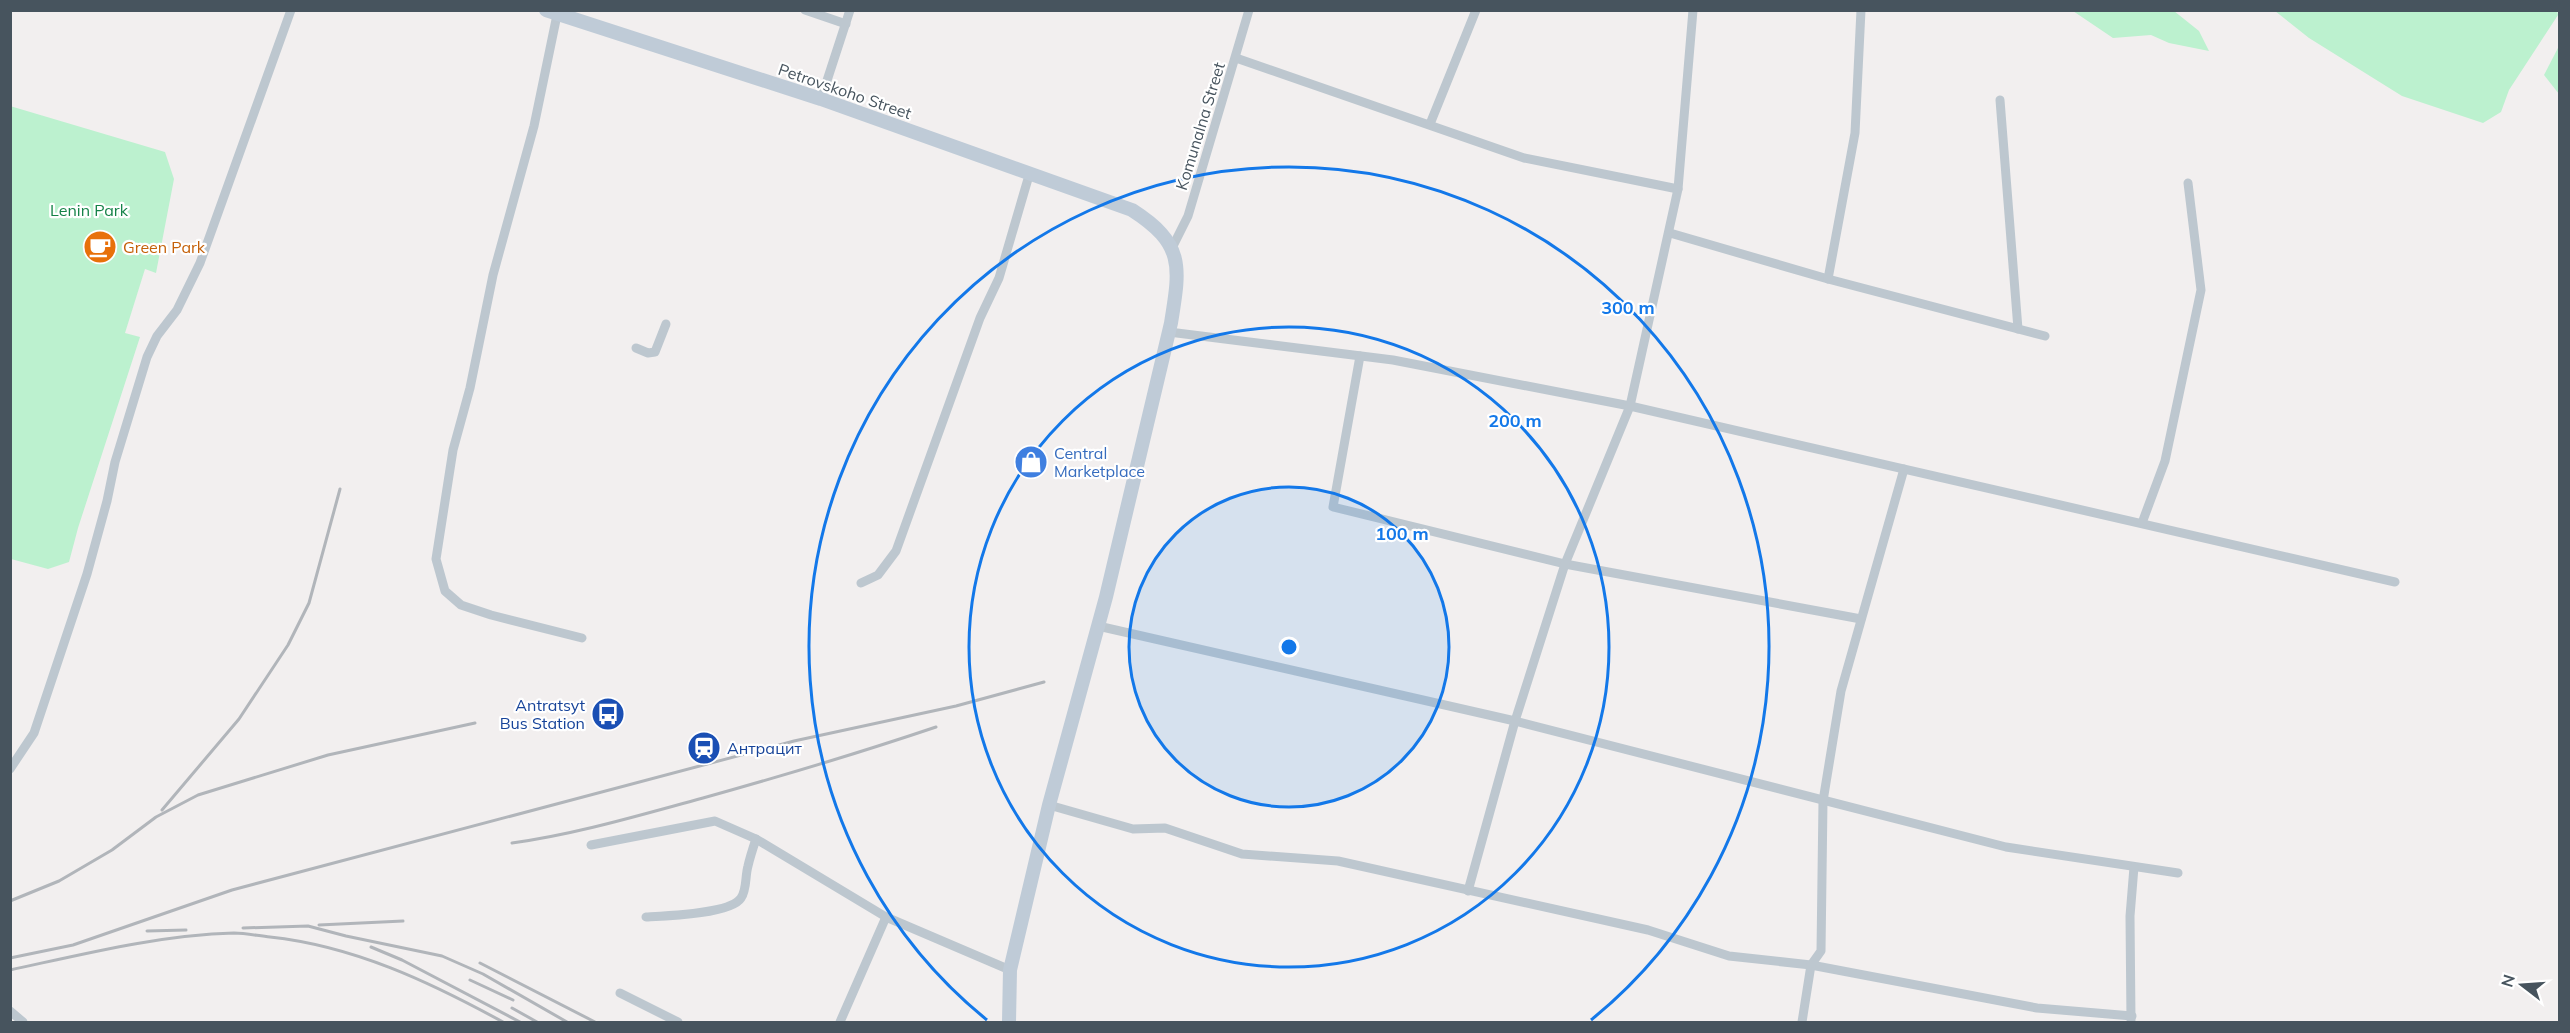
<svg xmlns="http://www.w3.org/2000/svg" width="2570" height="1033" font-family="Mulish,sans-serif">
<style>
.green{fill:#bcf1cf}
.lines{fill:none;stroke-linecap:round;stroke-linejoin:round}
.street{stroke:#bdc7cf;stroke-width:9}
.secondary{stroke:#bfcbd7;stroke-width:14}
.rail{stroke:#b1b5ba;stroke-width:3}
.ring{fill:none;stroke:#1378e9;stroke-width:3}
.labels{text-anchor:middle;stroke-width:4.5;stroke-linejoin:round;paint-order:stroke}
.street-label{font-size:16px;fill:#47545e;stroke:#fff}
.park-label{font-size:16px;fill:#148247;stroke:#fff}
.food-label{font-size:16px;fill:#c56008;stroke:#fff;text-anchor:start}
.shop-label{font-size:16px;fill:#366cbe;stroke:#fff;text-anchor:start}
.transit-label{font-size:16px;fill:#164399;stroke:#fff;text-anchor:end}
.centre{fill:#1378e9;stroke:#fff;stroke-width:3}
.ring-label{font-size:18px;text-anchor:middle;font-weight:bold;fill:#1378e9;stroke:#fff;stroke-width:4.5;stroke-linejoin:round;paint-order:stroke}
</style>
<rect width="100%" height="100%" fill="#f2efef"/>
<g class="green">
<path d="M 2557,10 L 2558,15 L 2509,90 L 2501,112 L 2483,123 L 2402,96 L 2309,38 L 2275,11 Z"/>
<path d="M 2073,11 L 2174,11 L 2199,31 L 2209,51 L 2169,43 L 2151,35 L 2113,38 Z"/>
<path d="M 2559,46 L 2559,94 L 2544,75 Z"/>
<path d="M 10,106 L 165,152 L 174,179 L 156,273 L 145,269 L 125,333 L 140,337 L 78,528 L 69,562 L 48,569 L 11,559 Z"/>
</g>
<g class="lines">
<g class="street">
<path d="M 805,10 L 846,24"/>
<path d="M 557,15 L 534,126 L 493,275 L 470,388 L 453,450 L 436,559 L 445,591 L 461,605 L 491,615 L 582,638"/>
<path d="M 1236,58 L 1524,158 L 1678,189"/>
<path d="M 821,99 L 850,10"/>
<path d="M 2000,100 L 2018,329"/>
<path d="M 1430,124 L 1476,10"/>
<path d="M 1670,233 L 1828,279 L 2045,336"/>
<path d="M 1172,248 L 1188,216 L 1249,10"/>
<path d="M 1828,279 L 1855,133 L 1861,10"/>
<path d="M 1169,332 L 1393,360 L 1630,406 L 2395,582"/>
<path d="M 636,348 L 648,353 L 655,352 L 666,324"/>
<path d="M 1360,356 L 1333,507 L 1565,564 L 1861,619"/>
<path d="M 2142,523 L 2165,461 L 2201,290 L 2188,183"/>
<path d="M 861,583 L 878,575 L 896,551 L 980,318 L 999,278 L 1030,172"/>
<path d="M 1098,626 L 1515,721 L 2006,847 L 2178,873"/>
<path d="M 10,769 L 34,733 L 87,574 L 107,501 L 115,462 L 147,357 L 157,336 L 177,310 L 200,263 L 291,10"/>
<path d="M 1049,805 L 1133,829 L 1165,828 L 1242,854 L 1338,861 L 1648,930 L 1729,956 L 1811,965 L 2037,1008 L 2132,1016"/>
<path d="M 591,845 L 715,821 L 756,839 L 886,917 L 1010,970"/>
<path d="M 1468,891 L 1515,721 L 1565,564 L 1630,406 L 1678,189 L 1693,10"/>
<path d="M 646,917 C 665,916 731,914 741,898 C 747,890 745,876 748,866 C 750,857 753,848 756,839"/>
<path d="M 620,993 L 678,1022"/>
<path d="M 10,1011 L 23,1022"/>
<path d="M 2131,1020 L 2130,916 L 2134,867"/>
<path d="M 840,1022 L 886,917"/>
<path d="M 1802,1022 L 1811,965 L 1821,951 L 1823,801 L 1841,691 L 1904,469"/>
</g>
<path class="secondary" d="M 546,10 L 821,99 L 1132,210 C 1185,244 1180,267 1171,323 L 1106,597 L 1049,805 L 1010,970 L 1009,1022"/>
<g class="rail">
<path d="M 162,810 L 239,719 L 288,645 L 309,603 L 340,489"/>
<path d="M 512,843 C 577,834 640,815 703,798 C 782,776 859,753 936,727"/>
<path d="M 10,901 L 59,881 L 112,850 L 156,817 L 198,795 L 328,755 L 475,723"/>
<path d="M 319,925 L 403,921"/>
<path d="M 243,928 L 308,926 L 346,936 L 442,956 L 483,974 L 567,1022"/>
<path d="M 147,931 L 186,930"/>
<path d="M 371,947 L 402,960 L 520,1022"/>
<path d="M 10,958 L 73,945 L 232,890 L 794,741 L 956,706 L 1044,682"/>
<path d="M 480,963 L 595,1022"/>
<path d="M 10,970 C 84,954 159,935 234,933 C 246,933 259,936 270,937 C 354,946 430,982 503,1022"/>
<path d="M 470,980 L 513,1000"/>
<path d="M 512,1008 L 537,1022"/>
</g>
</g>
<circle cx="1289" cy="647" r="160" fill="#1378e9" fill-opacity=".12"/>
<g class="ring">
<circle cx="1289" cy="647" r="160"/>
<circle cx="1289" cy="647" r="320"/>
<path d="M987 1020A480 480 0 1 1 1591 1020"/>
</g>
<defs>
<symbol id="cafe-disc" viewBox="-11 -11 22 22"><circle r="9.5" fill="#e8710a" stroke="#fff"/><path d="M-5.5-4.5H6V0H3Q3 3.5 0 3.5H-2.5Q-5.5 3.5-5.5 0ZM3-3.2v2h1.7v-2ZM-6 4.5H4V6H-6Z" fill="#fff"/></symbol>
<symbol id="shop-disc" viewBox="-11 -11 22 22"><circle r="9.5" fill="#3f7fe0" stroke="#fff"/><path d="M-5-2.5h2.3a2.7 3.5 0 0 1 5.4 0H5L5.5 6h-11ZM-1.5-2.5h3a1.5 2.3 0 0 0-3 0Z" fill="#fff"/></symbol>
<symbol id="bus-disc" viewBox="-11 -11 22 22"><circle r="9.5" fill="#1a4fb4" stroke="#fff"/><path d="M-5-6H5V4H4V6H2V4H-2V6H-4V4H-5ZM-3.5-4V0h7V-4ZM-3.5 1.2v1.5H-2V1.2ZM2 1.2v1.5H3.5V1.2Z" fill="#fff"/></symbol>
<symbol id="station-disc" viewBox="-11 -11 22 22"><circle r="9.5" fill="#1a4fb4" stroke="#fff"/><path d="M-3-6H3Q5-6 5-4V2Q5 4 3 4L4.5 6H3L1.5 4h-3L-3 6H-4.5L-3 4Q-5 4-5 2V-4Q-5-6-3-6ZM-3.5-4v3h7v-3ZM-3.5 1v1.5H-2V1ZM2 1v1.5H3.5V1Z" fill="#fff"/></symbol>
</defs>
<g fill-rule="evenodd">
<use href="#cafe-disc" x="81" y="228" width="38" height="38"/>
<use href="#shop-disc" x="1012" y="443" width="38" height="38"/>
<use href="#bus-disc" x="589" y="695" width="38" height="38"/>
<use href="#station-disc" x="685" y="729" width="38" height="38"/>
</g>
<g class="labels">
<g class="street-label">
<text transform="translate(845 91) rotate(19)" y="6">Petrovskoho Street</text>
<text transform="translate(1200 126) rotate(-73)" y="6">Komunalna Street</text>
</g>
<g class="park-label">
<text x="89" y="216">Lenin Park</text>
</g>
<g class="food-label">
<text x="123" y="253">Green Park</text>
</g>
<g class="shop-label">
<text x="1054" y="459">Central<tspan x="1054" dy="18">Marketplace</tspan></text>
</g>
<g class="transit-label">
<text x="585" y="711">Antratsyt<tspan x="585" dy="18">Bus Station</tspan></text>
<text x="727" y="754" text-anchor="start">Антрацит</text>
</g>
</g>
<circle cx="1289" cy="647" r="9" class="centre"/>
<g class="ring-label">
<text x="1628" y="314">300 m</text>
<text x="1515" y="427">200 m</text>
<text x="1402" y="540">100 m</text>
</g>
<rect width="2570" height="1033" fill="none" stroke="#47545e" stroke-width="24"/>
<g transform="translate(2522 985) rotate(287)" stroke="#ffffff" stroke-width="4.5" paint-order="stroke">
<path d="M0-4.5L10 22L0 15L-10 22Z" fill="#47545e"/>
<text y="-9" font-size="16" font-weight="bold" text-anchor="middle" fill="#47545e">N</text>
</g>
</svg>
